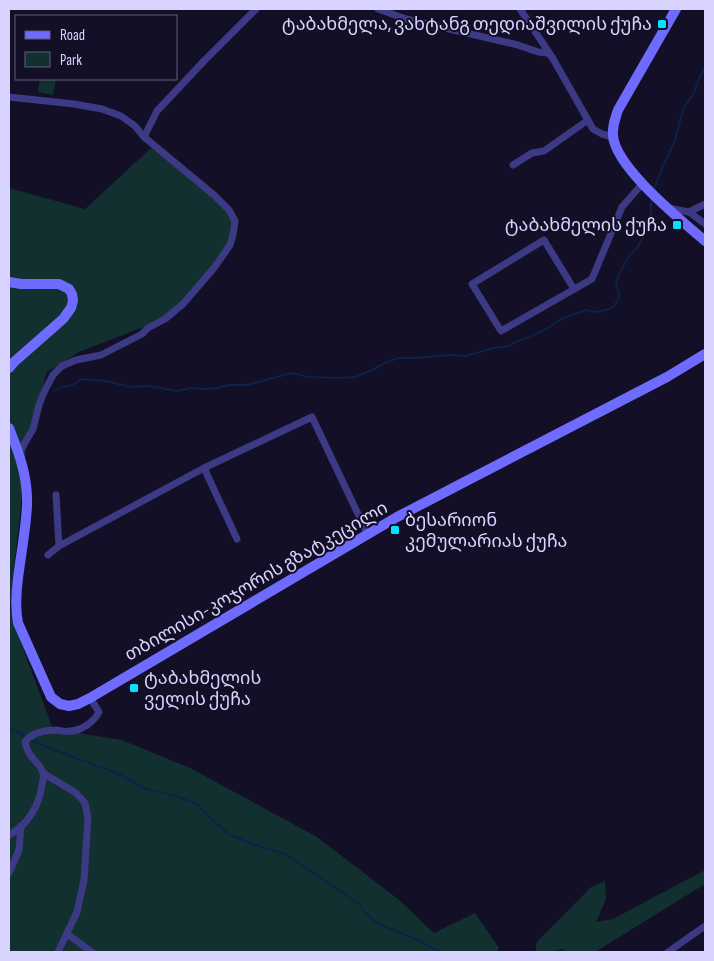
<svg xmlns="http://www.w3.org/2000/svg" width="714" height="961" font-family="'Sofia Sans Condensed','Noto Sans Georgian',sans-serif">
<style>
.green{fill:#12302f}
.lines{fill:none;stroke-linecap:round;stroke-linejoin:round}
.stream{stroke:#0c2248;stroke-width:2}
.street{stroke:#3d3a85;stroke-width:7}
.secondary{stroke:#6f6bff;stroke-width:10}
.poi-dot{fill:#00e5ff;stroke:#130f26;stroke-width:2}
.labels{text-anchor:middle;stroke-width:4;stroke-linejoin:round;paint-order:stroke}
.poi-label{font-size:18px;fill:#d9d4ff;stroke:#130f26;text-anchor:end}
.street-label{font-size:18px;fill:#d9d4ff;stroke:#130f26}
</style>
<rect width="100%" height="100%" fill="#130f26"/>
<g class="green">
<path d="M 40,79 L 56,79 L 53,95 L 38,92 Z"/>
<path d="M 151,148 L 214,196 L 228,211 L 233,222 L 230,244 L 182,303 L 164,317 L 146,326 L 79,352 L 47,372 L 27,438 L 20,515 L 11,592 L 10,611 L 18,635 L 53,729 L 122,740 L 190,768 L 317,837 L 398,899 L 434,933 L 475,913 L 499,948 L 497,952 L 9,952 L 9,188 L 85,209 Z"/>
<path d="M 705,870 L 705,884 L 595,952 L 564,952 L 564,949 L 549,952 L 535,952 L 537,942 L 591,887 L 605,881 L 606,899 L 596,922 L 613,919 Z"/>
</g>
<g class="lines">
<g class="stream">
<path d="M 654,190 L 662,168 L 674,143 L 684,107 L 694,93 L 698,81 L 705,68"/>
<path d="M 54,391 L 61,387 L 72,385 L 82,379 L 106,381 L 131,387 L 149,386 L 177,391 L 191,388 L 207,389 L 217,388 L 229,385 L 247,385 L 292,373 L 308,377 L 338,378 L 355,377 L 370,371 L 387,362 L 399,358 L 414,358 L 449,355 L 465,356 L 494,348 L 508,346 L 520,340 L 528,338 L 548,328 L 561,319 L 586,310 L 594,312 L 602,311 L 612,308 L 618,300 L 619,292 L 616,285 L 618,276 L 629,256 L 637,248 L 651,225 L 651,199"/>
<path d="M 9,728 L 24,735"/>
<path d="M 30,740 L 75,758 L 117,773 L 146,789 L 179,797 L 198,805 L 214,821 L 228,834 L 258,846 L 285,854 L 359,904 L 366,914 L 380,925 L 416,939 L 440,952"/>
</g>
<g class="street">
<path d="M 378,9 L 406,19 L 518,45 L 538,52 L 548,53 L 552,57"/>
<path d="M 520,9 L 552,57 L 593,129 L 602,134 L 613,137"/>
<path d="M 9,97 L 74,104 L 102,109 L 121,116 L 135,126 L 144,137 L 214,195 L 229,210 L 235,221 L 233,235 L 230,245 L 214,268 L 183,304 L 165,319 L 148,328 L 142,334 L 101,355 L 76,360 L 62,366 L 53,375 L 45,390 L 39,405 L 33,429 L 19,453"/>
<path d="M 144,137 L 157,111 L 203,62 L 256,9"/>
<path d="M 513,165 L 532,153 L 544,151 L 588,120"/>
<path d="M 668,208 L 689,212 L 705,224"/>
<path d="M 689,212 L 705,204"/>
<path d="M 574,289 L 544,240 L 472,284 L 501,331 L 592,279 L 622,207 L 642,184"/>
<path d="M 56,495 L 59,546"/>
<path d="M 237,539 L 204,468 L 312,417 L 368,535"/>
<path d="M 48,555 L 59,546 L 204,468"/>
<path d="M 43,773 L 76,793 L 85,803 L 88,818 L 84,880 L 77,912 L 58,952"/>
<path d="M 9,835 C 27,826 40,805 42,784 C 43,781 44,776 43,773 C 41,765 33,760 29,753 C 27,750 26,746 25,742 C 32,732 46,730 58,730 C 61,731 66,732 70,731 C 81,731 94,722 99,712 L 90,698"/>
<path d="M 9,873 L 19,850 L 21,826"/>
<path d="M 67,934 L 92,952"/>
<path d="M 668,952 L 705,926"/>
</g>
<g class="secondary">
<path d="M 676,9 L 618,110 C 615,119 612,127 613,136 C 616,168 681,220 705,241"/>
<path d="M 9,282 L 21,284 L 59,284 L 69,289 L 72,294 L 73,301 L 71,308 L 63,319 L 14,362 L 9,368"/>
<path d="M 9,428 C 19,453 28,477 27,505 C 26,528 21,554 18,578 C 16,593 15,608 18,623 L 51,697 L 60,704 L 69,706 L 78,704 L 90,698 L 397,517 L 667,377 L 705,354"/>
</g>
</g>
<g class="poi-dot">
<rect x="657" y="19" width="10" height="10" rx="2.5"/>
<rect x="672" y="220" width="10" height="10" rx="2.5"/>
<rect x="390" y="525" width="10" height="10" rx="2.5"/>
<rect x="129" y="683" width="10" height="10" rx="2.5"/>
</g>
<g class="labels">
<g class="poi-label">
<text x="652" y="30">ტაბახმელა, ვახტანგ თედიაშვილის ქუჩა</text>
<text x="667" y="231">ტაბახმელის ქუჩა</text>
<text x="405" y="526" text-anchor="start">ბესარიონ<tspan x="405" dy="21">კემულარიას ქუჩა</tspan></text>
<text x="144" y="684" text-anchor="start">ტაბახმელის<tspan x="144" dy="21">ველის ქუჩა</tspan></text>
</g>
<g class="street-label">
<text transform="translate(256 581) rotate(-30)" y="6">თბილისი-კოჯორის გზატკეცილი</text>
</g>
</g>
<rect width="714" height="961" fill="none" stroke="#d9d4ff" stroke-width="20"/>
<rect x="15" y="15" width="162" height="65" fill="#130f26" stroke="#625e7d"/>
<rect x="25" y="31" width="25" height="8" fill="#6f6bff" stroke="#625e7d"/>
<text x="60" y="40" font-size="15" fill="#d9d4ff">Road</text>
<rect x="25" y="52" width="25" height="15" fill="#12302f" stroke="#625e7d"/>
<text x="60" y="65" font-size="15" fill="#d9d4ff">Park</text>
</svg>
